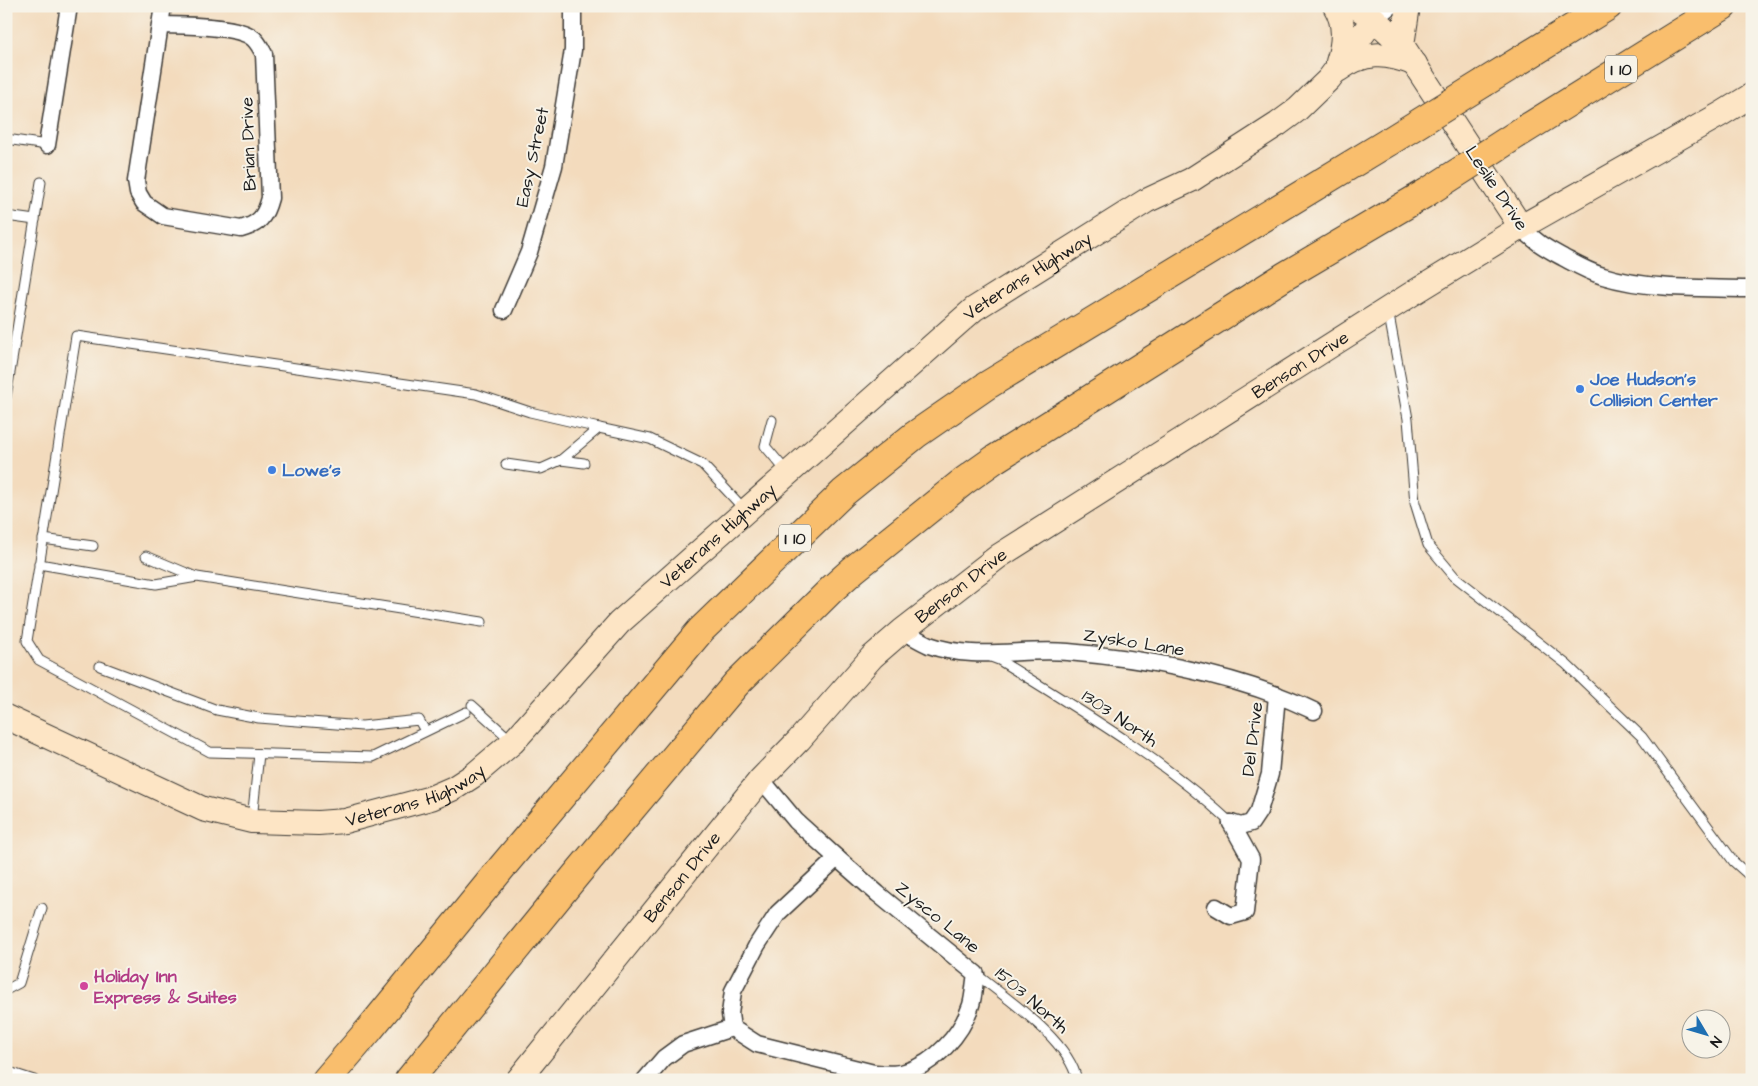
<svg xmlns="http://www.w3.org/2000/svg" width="1758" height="1086" font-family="'Architects Daughter',sans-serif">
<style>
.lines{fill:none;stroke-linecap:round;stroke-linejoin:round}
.lane-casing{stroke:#3c3934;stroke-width:11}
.street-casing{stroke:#3c3934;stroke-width:19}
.secondary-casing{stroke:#3c3934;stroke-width:26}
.highway-casing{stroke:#3c3934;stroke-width:30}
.lane{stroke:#fff;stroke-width:9}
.street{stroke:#fff;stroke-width:16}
.secondary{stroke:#fde5c5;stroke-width:24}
.highway{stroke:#f9be6d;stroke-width:28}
.highway-bridge-casing{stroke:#3c3934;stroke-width:30;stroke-linecap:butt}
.highway-bridge{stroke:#f9be6d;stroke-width:28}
.shop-dot{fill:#3f7fe0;stroke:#f7f3e8;stroke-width:2}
.hotel-dot{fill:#d1479c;stroke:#f7f3e8;stroke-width:2}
.labels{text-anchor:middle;stroke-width:4;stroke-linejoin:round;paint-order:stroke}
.shield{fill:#f7f3e8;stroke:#5e5c59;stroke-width:1}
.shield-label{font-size:16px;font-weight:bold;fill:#1c1c1c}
.street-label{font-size:18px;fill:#1c1c1c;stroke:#f7f3e8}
.shop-label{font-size:18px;font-weight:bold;fill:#366cbe;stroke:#f7f3e8;text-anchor:start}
.hotel-label{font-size:18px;font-weight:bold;fill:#b23c85;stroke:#f7f3e8;text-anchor:start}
</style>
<rect width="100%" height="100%" fill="#f7f3e8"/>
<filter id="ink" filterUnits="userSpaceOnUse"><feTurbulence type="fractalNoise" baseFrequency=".02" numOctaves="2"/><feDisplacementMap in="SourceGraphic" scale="10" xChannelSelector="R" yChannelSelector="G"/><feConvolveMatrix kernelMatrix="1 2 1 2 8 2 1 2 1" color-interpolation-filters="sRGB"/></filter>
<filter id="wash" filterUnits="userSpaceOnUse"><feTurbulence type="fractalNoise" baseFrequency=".0096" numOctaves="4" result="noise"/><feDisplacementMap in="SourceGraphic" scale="20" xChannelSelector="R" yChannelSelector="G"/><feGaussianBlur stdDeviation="1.12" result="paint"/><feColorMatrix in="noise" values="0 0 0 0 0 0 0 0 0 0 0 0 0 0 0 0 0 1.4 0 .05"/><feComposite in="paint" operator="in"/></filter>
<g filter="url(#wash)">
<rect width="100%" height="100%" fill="#f3dbbd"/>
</g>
<g filter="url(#ink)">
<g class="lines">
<defs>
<g id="lane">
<path d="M 6,139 L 47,145"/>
<path d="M 6,216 L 35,220"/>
<path d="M 1388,310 L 1408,419 L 1415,503 L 1428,545 L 1454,576 L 1566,664 L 1642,737 L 1734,862 L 1752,878"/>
<path d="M 6,397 L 41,182"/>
<path d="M 772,420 L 765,446 L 787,472"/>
<path d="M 599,428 L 650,439 L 702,464 L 745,510"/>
<path d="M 561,460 L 584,463"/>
<path d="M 43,539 L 93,546"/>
<path d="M 146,556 L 196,577"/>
<path d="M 39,564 L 156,584 L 197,577 L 482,622"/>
<path d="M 991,657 L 999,660 C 1079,710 1162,758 1231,823"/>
<path d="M 100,666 L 217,710 L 259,718 L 362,726 L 419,720 L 425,731"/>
<path d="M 472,705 L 513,742"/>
<path d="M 466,712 L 373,757 L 210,752 L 39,660 L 27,641 L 76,336 L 476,394 L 530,412 L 599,428 L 561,460 L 541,469 L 506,464"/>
<path d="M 252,820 L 259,754"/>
<path d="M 976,974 C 1007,999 1069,1040 1077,1080"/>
<path d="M 6,990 L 19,983 L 42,908"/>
<path d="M 6,1071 L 34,1080"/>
</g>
<g id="street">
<path d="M 1374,19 L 1390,6"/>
<path d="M 160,25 C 179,25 234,26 250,36 C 257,40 260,47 264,54 L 270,198 C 265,217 259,224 241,229 L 163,216 L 144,203 L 138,193 L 136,181 Z"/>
<path d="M 160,25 L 163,6"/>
<path d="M 47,145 L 69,6"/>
<path d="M 1521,227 C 1536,243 1546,248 1564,258 C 1577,265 1589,272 1603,276 C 1648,290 1705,288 1752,289"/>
<path d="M 504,310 L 529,252 L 554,166 L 573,50 L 573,6"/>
<path d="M 902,631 C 911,635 920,641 929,645 C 973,661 1022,648 1068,652 C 1149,659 1241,676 1314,711"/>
<path d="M 1231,823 L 1241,826 L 1251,823 L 1259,811 L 1270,774 L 1277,695"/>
<path d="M 1216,907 L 1231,916 L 1245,912 L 1251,859 L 1231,823"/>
<path d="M 732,1028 L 757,1044 L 874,1073 C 885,1074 895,1075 905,1072 C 935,1064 962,1034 971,1005 C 974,995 974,984 976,974 L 878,894 L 837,858 L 796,821 L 761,779"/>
<path d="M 732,1028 L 730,1014 L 733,991 L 757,945 L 778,913 L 837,858"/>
<path d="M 645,1080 L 664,1058 L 683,1044 L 732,1028"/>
</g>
<g id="secondary">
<path d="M 1335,6 C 1346,24 1344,43 1338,62"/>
<path d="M 1355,6 L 1374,19 L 1402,45 L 1521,227"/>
<path d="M 1402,45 L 1408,6"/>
<path d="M 1338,70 C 1364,51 1386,52 1415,64"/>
<path id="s1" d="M 6,717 L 203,809 L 252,821 L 318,823 L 345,821 L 431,798 L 454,788 L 474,775 L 513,742 L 619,623 L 974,309 L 1146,201 L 1191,180 L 1278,124 L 1297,110 L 1329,79 L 1374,19"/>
<path id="s2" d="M 518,1080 L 761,779 L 799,740 L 872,657 L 902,631 L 999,556 L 1410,295 L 1521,227 L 1721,114 L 1752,95"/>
</g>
<g id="highway">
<path d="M 1485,82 L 1608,6"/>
<path d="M 1519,133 L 1723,6"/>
<path d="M 326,1080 L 369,1030 L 503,866 L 701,630 L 843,493 L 915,435 L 986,386 L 1390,141"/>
<path d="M 409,1080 L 576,875 L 736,684 L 833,588 L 853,570 L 964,481 L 995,459 L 1285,276 L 1426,193"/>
</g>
</defs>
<use href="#lane" class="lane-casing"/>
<use href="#street" class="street-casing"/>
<use href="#secondary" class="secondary-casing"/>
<use href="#highway" class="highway-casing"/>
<use href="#lane" class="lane"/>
<use href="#street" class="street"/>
<use href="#secondary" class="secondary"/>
<use href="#highway" class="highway"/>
<defs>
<g id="highway-bridge">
<path d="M 1390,141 L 1485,82"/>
<path d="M 1426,193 L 1519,133"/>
</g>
</defs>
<use href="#highway-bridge" class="highway-bridge-casing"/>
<use href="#highway-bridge" class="highway-bridge"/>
</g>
</g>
<g class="shop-dot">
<circle cx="1580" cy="389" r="5"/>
<circle cx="272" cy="470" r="5"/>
</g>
<circle class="hotel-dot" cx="84" cy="986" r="5"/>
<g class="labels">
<g class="shield">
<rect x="1605" y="55.5" width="32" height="27" rx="4"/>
<rect x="779" y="524.5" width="32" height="27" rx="4"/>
</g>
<g class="shield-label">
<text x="1621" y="75">I 10</text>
<text x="795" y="544">I 10</text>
</g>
<g class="street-label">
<text transform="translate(248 144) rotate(-92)" y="6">Brian Drive</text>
<text transform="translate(532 157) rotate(-78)" y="6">Easy Street</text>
<text transform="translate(1497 188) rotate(56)" y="6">Leslie Drive</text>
<text dy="6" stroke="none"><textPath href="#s1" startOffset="1246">Veterans Highway</textPath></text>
<text dy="6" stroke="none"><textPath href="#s2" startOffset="1071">Benson Drive</textPath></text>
<text dy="6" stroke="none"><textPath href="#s1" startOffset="841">Veterans Highway</textPath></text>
<text dy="6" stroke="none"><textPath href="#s2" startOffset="666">Benson Drive</textPath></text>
<text transform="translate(1134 642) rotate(9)" y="6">Zysko Lane</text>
<text transform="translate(1120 718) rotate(34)" y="6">1303 North</text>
<text transform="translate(1252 739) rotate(-83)" y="6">Del Drive</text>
<text dy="6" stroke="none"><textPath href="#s1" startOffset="436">Veterans Highway</textPath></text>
<text dy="6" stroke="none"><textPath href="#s2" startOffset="261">Benson Drive</textPath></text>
<text transform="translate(938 917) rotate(39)" y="6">Zysco Lane</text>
<text transform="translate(1032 1000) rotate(41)" y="6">1503 North</text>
</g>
<g class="shop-label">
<text x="1590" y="385">Joe Hudson's<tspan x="1590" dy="21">Collision Center</tspan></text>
<text x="282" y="476">Lowe's</text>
</g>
<g class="hotel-label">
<text x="94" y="982">Holiday Inn<tspan x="94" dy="21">Express &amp; Suites</tspan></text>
</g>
</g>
<rect width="1758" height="1086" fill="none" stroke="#f7f3e8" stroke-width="25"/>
<g transform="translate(1706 1034) rotate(128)"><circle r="24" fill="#f7f3e8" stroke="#9f9d96"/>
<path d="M0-4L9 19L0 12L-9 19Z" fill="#1f6fb2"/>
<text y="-8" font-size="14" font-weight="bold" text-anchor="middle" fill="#1c1c1c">N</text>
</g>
</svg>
